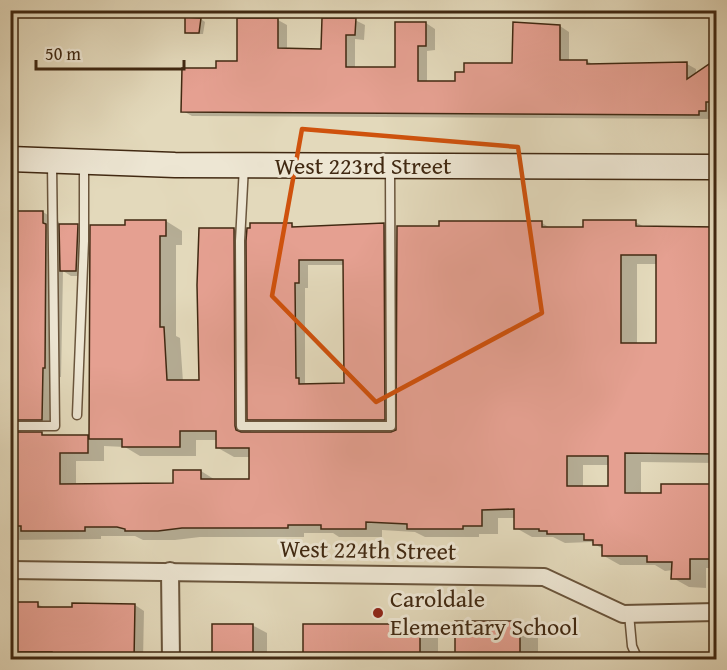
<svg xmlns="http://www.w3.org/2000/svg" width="727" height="670" font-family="'Gentium Book Plus',serif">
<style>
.shadow{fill:#0003;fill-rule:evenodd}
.building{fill:#e5a091;stroke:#412912;stroke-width:1.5;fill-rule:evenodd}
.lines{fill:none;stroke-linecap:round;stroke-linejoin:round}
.lane-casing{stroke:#6a553c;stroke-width:11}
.street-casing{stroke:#6a553c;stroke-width:20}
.secondary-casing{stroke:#412912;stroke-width:27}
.lane{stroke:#ede6d3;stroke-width:8}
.street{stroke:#ede6d3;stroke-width:16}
.secondary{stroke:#ede6d3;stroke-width:24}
.marked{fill:none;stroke:#cf520d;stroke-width:4.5;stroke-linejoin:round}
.poi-dot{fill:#8f2418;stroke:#ede6d3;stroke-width:2}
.labels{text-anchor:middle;stroke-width:6;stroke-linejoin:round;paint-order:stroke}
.street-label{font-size:24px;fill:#412912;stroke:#ede6d3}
.poi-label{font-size:24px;fill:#412912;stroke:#ede6d3;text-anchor:start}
</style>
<rect width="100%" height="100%" fill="#e3d9bb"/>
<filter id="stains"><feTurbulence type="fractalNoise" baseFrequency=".00333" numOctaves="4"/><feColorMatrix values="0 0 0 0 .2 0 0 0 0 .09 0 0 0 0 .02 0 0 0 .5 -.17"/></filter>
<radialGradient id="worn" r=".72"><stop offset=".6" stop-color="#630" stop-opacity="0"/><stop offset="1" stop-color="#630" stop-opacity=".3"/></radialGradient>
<g class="shadow">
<path d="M 201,19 L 205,22 L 203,34 L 191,34 L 187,32 Z"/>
<path d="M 278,20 L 287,25 L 287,50 L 322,51 L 355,20 L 365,25 L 364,40 L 355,39 L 355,69 L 396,69 L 426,23 L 435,29 L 435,50 L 427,51 L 427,82 L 457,83 L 513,64 L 560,26 L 569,32 L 569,61 L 587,61 L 594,65 L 687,64 L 696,69 L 696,74 L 716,62 L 716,119 L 192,116 L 183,111 L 218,69 L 239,63 Z"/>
<path d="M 10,212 L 43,212 L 59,222 L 59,225 L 77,226 L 87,231 L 86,276 L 71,276 L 63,271 L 61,377 L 59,377 L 58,428 L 27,428 L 17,434 L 42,434 L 46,436 L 87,436 L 90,438 L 126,226 L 166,221 L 182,231 L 182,245 L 176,245 L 176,336 L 180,338 L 183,382 L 200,382 L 234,229 L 249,238 L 251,225 L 292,225 L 298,228 L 337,228 L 337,225 L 383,224 L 393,230 L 394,424 L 258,424 L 251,420 L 251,434 L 391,434 L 398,431 L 542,223 L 552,229 L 585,229 L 635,222 L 645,227 L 716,229 L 716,463 L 641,462 L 641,495 L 662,495 L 716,485 L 716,568 L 706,568 L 706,588 L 689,587 L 673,578 L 673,570 L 665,571 L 655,565 L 620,565 L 604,556 L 603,549 L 591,542 L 565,543 L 553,537 L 532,537 L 516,528 L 516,518 L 498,518 L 498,534 L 479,534 L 479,537 L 425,537 L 415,532 L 382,530 L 382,537 L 339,537 L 333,533 L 304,533 L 304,537 L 200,537 L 175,540 L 143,540 L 135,536 L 101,536 L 101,539 L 10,540 ZM 637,264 L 658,264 L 657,345 L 637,345 ZM 308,265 L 345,265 L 346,384 L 308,385 L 305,383 L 305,288 L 308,288 ZM 196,440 L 218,440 L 218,448 L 234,457 L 250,457 L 250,480 L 217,481 L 201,471 L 175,484 L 76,485 L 76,461 L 104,461 L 104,446 L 125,447 L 140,456 L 196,456 ZM 583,465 L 610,465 L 610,488 L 583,488 Z"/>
<path d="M 10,604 L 37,604 L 45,608 L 135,605 L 144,611 L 143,660 L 54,660 L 54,657 L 10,660 Z"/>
<path d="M 519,623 L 538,633 L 538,660 L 456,660 Z"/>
<path d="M 252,625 L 267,633 L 267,660 L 214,660 Z"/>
<path d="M 420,626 L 438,636 L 438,660 L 305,660 Z"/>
<path d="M 557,652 L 617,652 L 630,660 L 557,660 Z"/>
</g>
<g class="building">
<path d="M 185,17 L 201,18 L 199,33 L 185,33 Z"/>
<path d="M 237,18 L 278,18 L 278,48 L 321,49 L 322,18 L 356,18 L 355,35 L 346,35 L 346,67 L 395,67 L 395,22 L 426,22 L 426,46 L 418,46 L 418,81 L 455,81 L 455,72 L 464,72 L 464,63 L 512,63 L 513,22 L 560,25 L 560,60 L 587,60 L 587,64 L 687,62 L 687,79 L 715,60 L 714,102 L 706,102 L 706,111 L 699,111 L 699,115 L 181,112 L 182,68 L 216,68 L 216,61 L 237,61 Z"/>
<path d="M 10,211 L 43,211 L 43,223 L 46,224 L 45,368 L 43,368 L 42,420 L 10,420 Z"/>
<path d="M 125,220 L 166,220 L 166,236 L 160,236 L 160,327 L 164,327 L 167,380 L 199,380 L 197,285 L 199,228 L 234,228 L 235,426 L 236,430 L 241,432 L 391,432 L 396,430 L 397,226 L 439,226 L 439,221 L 542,221 L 542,227 L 583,227 L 583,220 L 636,220 L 636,226 L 717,227 L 717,454 L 625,453 L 625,493 L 661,493 L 661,484 L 717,484 L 717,559 L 690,559 L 690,579 L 671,579 L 672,562 L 647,562 L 647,556 L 602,556 L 602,545 L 593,545 L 593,540 L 584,540 L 584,534 L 547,534 L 547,531 L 539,531 L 539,529 L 514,529 L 514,509 L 482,510 L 482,526 L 463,526 L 463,529 L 407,529 L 407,524 L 366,522 L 366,529 L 321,529 L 321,525 L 288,525 L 288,528 L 182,528 L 158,531 L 125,531 L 125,529 L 117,527 L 85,527 L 85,531 L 21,531 L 21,526 L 10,526 L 10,432 L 42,432 L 42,435 L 88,435 L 88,453 L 60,453 L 60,484 L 173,483 L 173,470 L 201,470 L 201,479 L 249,479 L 249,448 L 216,448 L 216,431 L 180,431 L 180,447 L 122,447 L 122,439 L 89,439 L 90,225 L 125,225 ZM 621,255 L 656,255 L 656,343 L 621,343 ZM 567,456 L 608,456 L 608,486 L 567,486 Z"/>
<path d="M 250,223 L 292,223 L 292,227 L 384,223 L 385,420 L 247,420 L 246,241 L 247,228 L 250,228 ZM 299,260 L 343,260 L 344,383 L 299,384 L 299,378 L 296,378 L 295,283 L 299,283 Z"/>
<path d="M 59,224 L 78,224 L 76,271 L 60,271 Z"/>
<path d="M 10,602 L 38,602 L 38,607 L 72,607 L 72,603 L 135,604 L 134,660 L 52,660 L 52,652 L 10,652 Z"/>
<rect x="455" y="621" width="65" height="39"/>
<rect x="212" y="624" width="41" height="36"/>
<rect x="303" y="624" width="117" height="36"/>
</g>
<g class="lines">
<defs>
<g id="lane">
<path d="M 244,166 L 240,241 L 241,426 L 391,426 L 390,167"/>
<path d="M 77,415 L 84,241 L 84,164"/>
<path d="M 10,426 L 55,426 L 52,162"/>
<path d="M 629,614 L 632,646 L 638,660"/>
</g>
<g id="street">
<path d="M 10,570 L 544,577 L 623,614 L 716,612"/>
<path d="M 170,571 L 171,660"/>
</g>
<path id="secondary" d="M 10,159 L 175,165 L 716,167"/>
</defs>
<use href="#lane" class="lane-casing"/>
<use href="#street" class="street-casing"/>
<use href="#secondary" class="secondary-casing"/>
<use href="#lane" class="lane"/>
<use href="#street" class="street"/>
<use href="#secondary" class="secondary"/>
</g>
<path class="marked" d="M 302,129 L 518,147 L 542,313 L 376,402 L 272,296 Z"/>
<circle class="poi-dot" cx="378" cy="613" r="6"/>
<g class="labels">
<g class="street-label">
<text x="363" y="174">West 223rd Street</text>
<text transform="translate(368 550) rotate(1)" y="8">West 224th Street</text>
</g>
<g class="poi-label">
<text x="390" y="607">Caroldale<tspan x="390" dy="28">Elementary School</tspan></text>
</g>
</g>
<rect width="727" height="670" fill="none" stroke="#e3d9bb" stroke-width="36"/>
<rect x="12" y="12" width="703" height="646" fill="none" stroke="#412912" stroke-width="3"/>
<rect x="18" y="18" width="691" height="634" fill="none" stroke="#412912" stroke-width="1.5"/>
<path d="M36 60v9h148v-9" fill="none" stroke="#412912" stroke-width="3"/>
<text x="45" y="60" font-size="18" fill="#412912" stroke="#ede6d3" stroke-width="4.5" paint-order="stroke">50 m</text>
<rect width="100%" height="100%" filter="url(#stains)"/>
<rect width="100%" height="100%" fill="url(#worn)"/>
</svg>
